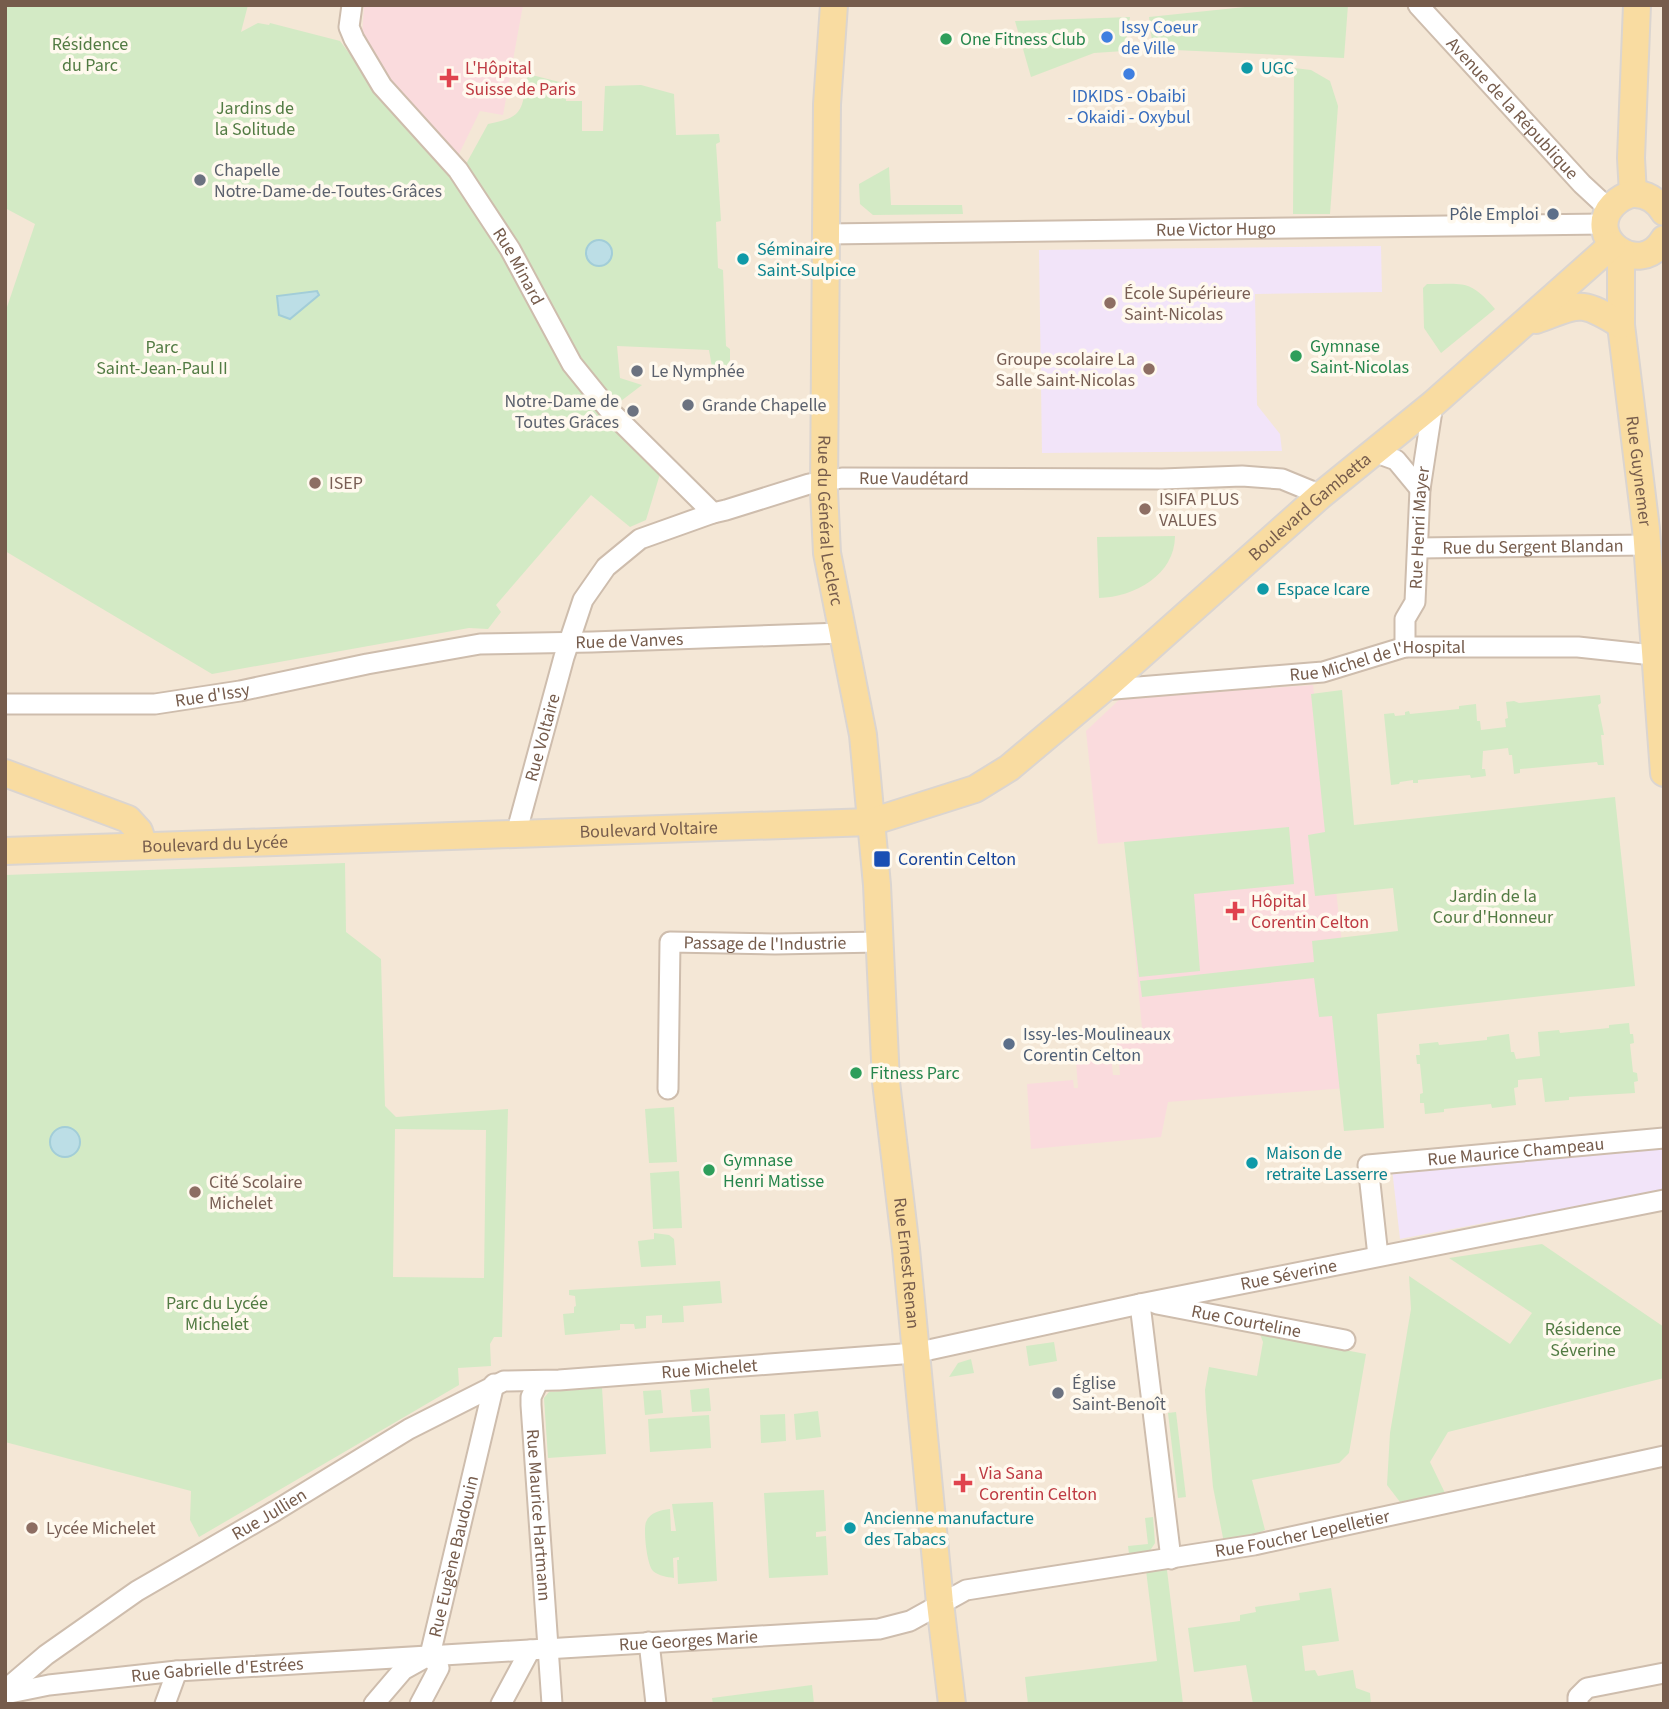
<svg xmlns="http://www.w3.org/2000/svg" width="1669" height="1709" font-family="'Source Sans 3',sans-serif">
<style>
.residential{fill:#f4e7d6}
.education{fill:#f2e4f9}
.medical{fill:#fadbdd}
.green{fill:#d3eac5;fill-rule:evenodd}
.water{fill:#bcdee6;stroke:#a2cdd8;stroke-width:2}
.lines{fill:none;stroke-linecap:round;stroke-linejoin:round}
.minor-casing{stroke:#cebdad;stroke-width:23}
.major-casing{stroke:#dbd5d0;stroke-width:30}
.minor{stroke:#fff;stroke-width:19}
.major{stroke:#f9dca1;stroke-width:26}
.shop-dot{fill:#3f7fe0;stroke:#fff9ee;stroke-width:2.5}
.leisure-dot{fill:#2e9e5b;stroke:#fff9ee;stroke-width:2.5}
.culture-dot{fill:#0f9aa8;stroke:#fff9ee;stroke-width:2.5}
.health-dot{fill:#e0444e;stroke:#fff9ee;stroke-width:2.5}
.worship-dot{fill:#6b7280;stroke:#fff9ee;stroke-width:2.5}
.service-dot{fill:#5c6f8a;stroke:#fff9ee;stroke-width:2.5}
.education-dot{fill:#8d6e63;stroke:#fff9ee;stroke-width:2.5}
.transit-dot{fill:#1a4fb4;stroke:#fff9ee;stroke-width:2.5}
.labels{text-anchor:middle;stroke-width:7;stroke-linejoin:round;paint-order:stroke}
.shop-label{font-size:18px;fill:#366cbe;stroke:#fff9ee;text-anchor:start}
.leisure-label{font-size:18px;fill:#27864d;stroke:#fff9ee;text-anchor:start}
.park-label{font-size:18px;fill:#527b43;stroke:#fff9ee}
.health-label{font-size:18px;fill:#be3a42;stroke:#fff9ee;text-anchor:start}
.culture-label{font-size:18px;fill:#0d838f;stroke:#fff9ee;text-anchor:start}
.street-label{font-size:18px;fill:#765c4c;stroke:#fff9ee}
.worship-label{font-size:18px;fill:#5b616d;stroke:#fff9ee;text-anchor:start}
.service-label{font-size:18px;fill:#4e5e75;stroke:#fff9ee;text-anchor:end}
.education-label{font-size:18px;fill:#785e54;stroke:#fff9ee;text-anchor:start}
.transit-label{font-size:18px;fill:#164399;stroke:#fff9ee;text-anchor:start}
</style>
<rect width="100%" height="100%" fill="#fcf5e7"/>
<rect class="residential" x="5" y="5" width="1659" height="1699"/>
<g class="education">
<path d="M 1381,246 L 1382,292 L 1255,294 L 1257,405 L 1280,434 L 1282,451 L 1042,453 L 1039,250 Z"/>
<path d="M 1664,1138 L 1664,1197 L 1500,1220 L 1400,1239 L 1392,1169 Z"/>
</g>
<g class="medical">
<path d="M 364,5 L 523,5 L 503,115 L 480,111 L 458,156 L 401,95 L 375,60 L 362,36 Z"/>
<path d="M 1313,685 L 1358,1087 L 1168,1102 L 1161,1137 L 1031,1149 L 1027,1084 L 1073,1080 L 1074,1088 L 1078,1088 L 1076,1061 L 1111,1057 L 1113,1075 L 1120,1075 L 1117,1043 L 1143,1039 L 1125,842 L 1098,844 L 1086,731 L 1121,698 Z"/>
</g>
<g class="green">
<path d="M 5,5 L 248,5 L 241,32 L 258,23 L 269,25 L 270,23 L 340,41 L 397,117 L 452,177 L 501,255 L 565,371 L 603,418 L 660,474 L 646,520 L 630,527 L 591,495 L 496,605 L 501,612 L 488,629 L 469,628 L 212,674 L 5,551 L 5,313 L 35,224 L 5,208 Z"/>
<path d="M 1264,5 L 1348,5 L 1344,58 L 1153,49 L 1149,17 Z"/>
<path d="M 1130,17 L 1124,51 L 1094,53 L 1031,77 L 1015,21 Z"/>
<path d="M 1294,68 L 1311,70 L 1330,81 L 1338,106 L 1330,214 L 1293,214 Z"/>
<path d="M 528,74 L 567,84 L 566,101 L 582,101 L 582,131 L 603,131 L 605,86 L 641,85 L 674,94 L 676,135 L 719,134 L 720,142 L 716,144 L 721,221 L 716,222 L 718,268 L 723,270 L 726,346 L 730,349 L 730,366 L 712,367 L 709,350 L 617,346 L 620,378 L 642,385 L 617,404 L 579,357 L 507,227 L 466,164 L 488,124 C 526,117 521,109 528,74 Z"/>
<path d="M 889,167 L 891,205 L 962,205 L 963,214 L 873,215 L 860,204 L 859,184 Z"/>
<path d="M 1427,284 C 1464,284 1470,279 1495,309 L 1441,353 L 1424,328 L 1423,288 Z"/>
<path d="M 1175,536 C 1175,575 1134,597 1099,598 L 1097,537 Z"/>
<path d="M 1342,690 L 1354,825 L 1615,797 L 1635,986 L 1377,1014 L 1384,1128 L 1344,1131 L 1332,1016 L 1319,1017 L 1314,978 L 1142,997 L 1140,981 L 1314,962 L 1312,941 L 1398,931 L 1393,888 L 1315,896 L 1308,835 L 1325,832 L 1311,694 Z"/>
<path d="M 1600,695 L 1601,703 L 1598,705 L 1604,735 L 1601,735 L 1604,765 L 1598,765 L 1597,762 L 1520,769 L 1520,773 L 1514,774 L 1512,755 L 1509,755 L 1508,748 L 1483,751 L 1482,769 L 1485,769 L 1486,776 L 1471,778 L 1470,775 L 1418,780 L 1418,783 L 1413,783 L 1413,780 L 1400,782 L 1399,784 L 1391,785 L 1384,714 L 1394,713 L 1395,716 L 1405,715 L 1405,712 L 1409,711 L 1410,714 L 1459,709 L 1459,706 L 1476,704 L 1477,721 L 1480,721 L 1481,730 L 1506,727 L 1505,719 L 1508,718 L 1506,702 L 1514,701 L 1519,703 Z"/>
<path d="M 1289,827 L 1294,884 L 1194,894 L 1200,971 L 1139,977 L 1124,842 Z"/>
<path d="M 345,863 L 346,932 L 381,959 L 385,1106 L 396,1117 L 508,1109 L 502,1337 L 494,1337 L 490,1344 L 491,1366 L 458,1368 L 459,1385 L 199,1537 L 190,1520 L 191,1491 L 5,1442 L 5,875 ZM 395,1129 L 486,1130 L 484,1278 L 393,1277 Z"/>
<path d="M 1629,1023 L 1630,1034 L 1633,1034 L 1634,1043 L 1630,1044 L 1633,1072 L 1637,1073 L 1638,1081 L 1634,1082 L 1635,1093 L 1569,1097 L 1569,1100 L 1545,1102 L 1542,1078 L 1518,1080 L 1518,1087 L 1514,1088 L 1516,1105 L 1492,1108 L 1491,1104 L 1444,1109 L 1444,1112 L 1425,1114 L 1424,1103 L 1420,1103 L 1420,1094 L 1423,1093 L 1420,1064 L 1417,1064 L 1416,1055 L 1420,1055 L 1419,1044 L 1438,1042 L 1439,1045 L 1487,1040 L 1487,1037 L 1509,1034 L 1511,1052 L 1514,1052 L 1516,1059 L 1540,1056 L 1538,1032 L 1559,1030 L 1560,1033 L 1609,1028 L 1609,1025 Z"/>
<path d="M 674,1107 L 677,1162 L 649,1163 L 645,1109 Z"/>
<path d="M 679,1171 L 682,1228 L 653,1229 L 650,1173 Z"/>
<path d="M 654,1233 L 669,1235 L 674,1239 L 676,1265 L 641,1267 L 638,1241 L 654,1239 Z"/>
<path d="M 1542,1244 L 1664,1327 L 1664,1378 L 1448,1432 L 1430,1462 L 1445,1493 L 1400,1502 L 1387,1485 L 1390,1433 L 1411,1309 L 1409,1276 L 1510,1344 L 1532,1313 L 1449,1258 Z"/>
<path d="M 720,1281 L 722,1303 L 683,1306 L 684,1322 L 662,1323 L 662,1315 L 646,1316 L 646,1328 L 635,1329 L 634,1324 L 620,1324 L 620,1330 L 565,1335 L 563,1314 L 574,1313 L 574,1307 L 576,1306 L 575,1296 L 569,1295 L 569,1290 Z"/>
<path d="M 1260,1334 L 1366,1354 L 1349,1453 L 1339,1463 L 1252,1480 L 1265,1530 L 1225,1548 L 1213,1487 L 1206,1409 L 1205,1390 L 1209,1367 L 1257,1376 L 1263,1342 Z"/>
<path d="M 1054,1342 L 1057,1361 L 1029,1366 L 1026,1346 Z"/>
<path d="M 971,1359 L 974,1373 L 949,1377 L 958,1363 Z"/>
<path d="M 602,1388 L 606,1454 L 548,1458 L 544,1398 L 549,1392 Z"/>
<path d="M 709,1388 L 711,1411 L 692,1412 L 690,1390 Z"/>
<path d="M 661,1390 L 663,1413 L 645,1415 L 643,1391 Z"/>
<path d="M 818,1411 L 821,1437 L 796,1440 L 794,1414 Z"/>
<path d="M 1176,1412 L 1186,1497 L 1178,1498 L 1168,1413 Z"/>
<path d="M 785,1414 L 786,1441 L 761,1443 L 760,1415 Z"/>
<path d="M 709,1415 L 711,1448 L 650,1452 L 648,1419 Z"/>
<path d="M 824,1490 L 826,1531 L 816,1532 L 816,1537 L 826,1536 L 828,1575 L 769,1578 L 764,1493 Z"/>
<path d="M 713,1502 L 717,1581 L 678,1584 L 677,1560 L 679,1560 L 679,1557 L 673,1558 L 674,1578 C 667,1577 659,1576 653,1571 C 647,1565 643,1530 646,1522 C 650,1512 661,1510 670,1509 L 671,1531 L 676,1531 L 672,1504 Z"/>
<path d="M 1153,1517 L 1155,1543 L 1149,1552 L 1129,1554 L 1128,1546 L 1148,1544 L 1145,1518 Z"/>
<path d="M 1146,1570 L 1167,1570 L 1183,1704 L 1028,1704 L 1025,1677 L 1157,1661 Z"/>
<path d="M 1331,1588 L 1339,1641 L 1302,1646 L 1305,1671 L 1315,1670 L 1318,1676 L 1353,1670 L 1356,1688 L 1370,1693 L 1371,1704 L 1253,1704 L 1246,1665 L 1194,1672 L 1188,1628 L 1240,1621 L 1240,1615 L 1256,1612 L 1255,1607 L 1300,1600 L 1299,1593 Z"/>
<path d="M 812,1685 L 814,1704 L 713,1704 L 712,1698 Z"/>
</g>
<g class="water">
<circle cx="599" cy="253" r="13"/>
<path d="M 317,291 L 319,295 L 290,319 L 279,315 L 277,296 Z"/>
<circle cx="65" cy="1142" r="15"/>
</g>
<g class="lines">
<defs>
<g id="minor">
<path id="s1" d="M 352,5 L 349,27 L 354,39 L 382,86 L 458,170 L 510,249 L 572,364 L 610,411 L 713,513"/>
<path id="s2" d="M 1418,5 L 1582,184 L 1609,209"/>
<path id="s3" d="M 826,234 L 1605,224"/>
<path d="M 1374,452 L 1396,460 L 1420,489"/>
<path id="s4" d="M 1419,548 L 1647,545"/>
<path id="s5" d="M 1405,647 L 1405,619 L 1415,602 L 1420,489 L 1433,404"/>
<path id="s6" d="M 1102,690 L 1323,672 L 1405,647 L 1578,647 L 1653,655"/>
<path id="s7" d="M 5,704 L 155,704 L 240,691 L 367,664 L 480,644 L 592,642 L 842,633"/>
<path id="s8" d="M 516,834 L 564,657 L 583,600 L 606,567 L 640,539 L 713,513 L 726,510 L 809,484 L 842,478 L 1162,479 L 1242,476 L 1282,479 L 1321,495"/>
<path id="s9" d="M 668,1089 L 670,942 L 775,944 L 879,942"/>
<path id="s10" d="M 1378,1256 L 1368,1165 L 1664,1138"/>
<path d="M 1140,1304 L 1171,1559"/>
<path id="s11" d="M 1157,1304 L 1345,1340"/>
<path id="s12" d="M 538,1382 L 531,1397 L 531,1405 L 552,1704"/>
<path d="M 649,1642 L 656,1704"/>
<path id="s13" d="M 5,1690 L 46,1655 L 137,1591 L 275,1511 L 409,1429 L 504,1381 L 559,1380 L 915,1353 L 1140,1304 L 1664,1200"/>
<path id="s14" d="M 5,1694 L 49,1685 L 177,1671 L 879,1629 L 910,1621 L 966,1590 L 1254,1545 L 1664,1456"/>
<path d="M 165,1704 L 177,1671"/>
<path id="s15" d="M 374,1704 L 403,1670 L 430,1655 L 494,1384"/>
<path d="M 420,1704 L 439,1668 L 430,1655"/>
<path d="M 501,1704 L 530,1650"/>
<path d="M 1578,1704 L 1578,1697 L 1587,1688 L 1664,1673"/>
</g>
<g id="major">
<path id="s16" d="M 834,5 L 827,104 L 824,491 L 827,553 L 863,735 L 877,885 L 886,1082 L 906,1249 L 940,1603 L 952,1704"/>
<path d="M 1633,194 L 1631,158 L 1637,5"/>
<path d="M 1664,212 C 1657,200 1646,193 1632,194 C 1624,196 1618,200 1613,205 C 1583,237 1640,280 1664,239"/>
<path id="s17" d="M 1621,253 L 1621,325 L 1646,529 L 1664,773"/>
<path d="M 1536,320 C 1580,304 1580,299 1621,325"/>
<path d="M 5,773 L 128,819 L 139,831 L 144,846"/>
<path id="s18" d="M 5,851 L 871,822 L 975,789 L 1009,768 L 1102,690 L 1321,495 L 1433,404 L 1612,245"/>
</g>
</defs>
<use href="#minor" class="minor-casing"/>
<use href="#major" class="major-casing"/>
<use href="#minor" class="minor"/>
<use href="#major" class="major"/>
</g>
<g class="shop-dot">
<circle cx="1107" cy="37" r="7"/>
<circle cx="1129" cy="74" r="7"/>
</g>
<g class="leisure-dot">
<circle cx="946" cy="39" r="7"/>
<circle cx="1296" cy="356" r="7"/>
<circle cx="856" cy="1073" r="7"/>
<circle cx="709" cy="1170" r="7"/>
</g>
<g class="culture-dot">
<circle cx="1247" cy="68" r="7"/>
<circle cx="743" cy="259" r="7"/>
<circle cx="1263" cy="589" r="7"/>
<circle cx="1252" cy="1163" r="7"/>
<circle cx="850" cy="1528" r="7"/>
</g>
<g class="health-dot">
<path d="M445.5 67.5h7v7h7v7h-7v7h-7v-7h-7v-7h7z"/>
<path d="M1231.5 900.5h7v7h7v7h-7v7h-7v-7h-7v-7h7z"/>
<path d="M959.5 1472.5h7v7h7v7h-7v7h-7v-7h-7v-7h7z"/>
</g>
<g class="worship-dot">
<circle cx="200" cy="180" r="7"/>
<circle cx="637" cy="371" r="7"/>
<circle cx="688" cy="405" r="7"/>
<circle cx="633" cy="411" r="7"/>
<circle cx="1058" cy="1393" r="7"/>
</g>
<g class="service-dot">
<circle cx="1553" cy="214" r="7"/>
<circle cx="1009" cy="1044" r="7"/>
</g>
<g class="education-dot">
<circle cx="1110" cy="303" r="7"/>
<circle cx="1149" cy="369" r="7"/>
<circle cx="315" cy="483" r="7"/>
<circle cx="1145" cy="509" r="7"/>
<circle cx="195" cy="1192" r="7"/>
<circle cx="32" cy="1528" r="7"/>
</g>
<rect class="transit-dot" x="873" y="850" width="18" height="18" rx="3.5"/>
<g class="labels">
<g class="shop-label">
<text x="1121" y="33">Issy Coeur<tspan x="1121" dy="21">de Ville</tspan></text>
<text x="1129" y="102" text-anchor="middle">IDKIDS - Obaibi<tspan x="1129" dy="21">- Okaidi - Oxybul</tspan></text>
</g>
<g class="leisure-label">
<text x="960" y="45">One Fitness Club</text>
<text x="1310" y="352">Gymnase<tspan x="1310" dy="21">Saint-Nicolas</tspan></text>
<text x="870" y="1079">Fitness Parc</text>
<text x="723" y="1166">Gymnase<tspan x="723" dy="21">Henri Matisse</tspan></text>
</g>
<g class="park-label">
<text x="90" y="50">Résidence<tspan x="90" dy="21">du Parc</tspan></text>
<text x="255" y="114">Jardins de<tspan x="255" dy="21">la Solitude</tspan></text>
<text x="162" y="353">Parc<tspan x="162" dy="21">Saint-Jean-Paul II</tspan></text>
<text x="1493" y="902">Jardin de la<tspan x="1493" dy="21">Cour d'Honneur</tspan></text>
<text x="217" y="1309">Parc du Lycée<tspan x="217" dy="21">Michelet</tspan></text>
<text x="1583" y="1335">Résidence<tspan x="1583" dy="21">Séverine</tspan></text>
</g>
<g class="health-label">
<text x="465" y="74">L'Hôpital<tspan x="465" dy="21">Suisse de Paris</tspan></text>
<text x="1251" y="907">Hôpital<tspan x="1251" dy="21">Corentin Celton</tspan></text>
<text x="979" y="1479">Via Sana<tspan x="979" dy="21">Corentin Celton</tspan></text>
</g>
<g class="culture-label">
<text x="1261" y="74">UGC</text>
<text x="757" y="255">Séminaire<tspan x="757" dy="21">Saint-Sulpice</tspan></text>
<text x="1277" y="595">Espace Icare</text>
<text x="1266" y="1159">Maison de<tspan x="1266" dy="21">retraite Lasserre</tspan></text>
<text x="864" y="1524">Ancienne manufacture<tspan x="864" dy="21">des Tabacs</tspan></text>
</g>
<g class="street-label">
<text dy="6" stroke="none"><textPath href="#s2" startOffset="140">Avenue de la République</textPath></text>
<text dy="6" stroke="none"><textPath href="#s3" startOffset="390">Rue Victor Hugo</textPath></text>
<text dy="6" stroke="none"><textPath href="#s1" startOffset="317">Rue Minard</textPath></text>
<text dy="6" stroke="none"><textPath href="#s17" startOffset="219">Rue Guynemer</textPath></text>
<text dy="6" stroke="none"><textPath href="#s8" startOffset="611">Rue Vaudétard</textPath></text>
<text dy="6" stroke="none"><textPath href="#s18" startOffset="1414">Boulevard Gambetta</textPath></text>
<text dy="6" stroke="none"><textPath href="#s16" startOffset="516">Rue du Général Leclerc</textPath></text>
<text dy="6" stroke="none"><textPath href="#s5" startOffset="122">Rue Henri Mayer</textPath></text>
<text dy="6" stroke="none"><textPath href="#s4" startOffset="114">Rue du Sergent Blandan</textPath></text>
<text dy="6" stroke="none"><textPath href="#s7" startOffset="630">Rue de Vanves</textPath></text>
<text dy="6" stroke="none"><textPath href="#s6" startOffset="278">Rue Michel de l'Hospital</textPath></text>
<text dy="6" stroke="none"><textPath href="#s7" startOffset="208">Rue d'Issy</textPath></text>
<text dy="6" stroke="none"><textPath href="#s8" startOffset="100">Rue Voltaire</textPath></text>
<text dy="6" stroke="none"><textPath href="#s18" startOffset="644">Boulevard Voltaire</textPath></text>
<text dy="6" stroke="none"><textPath href="#s18" startOffset="210">Boulevard du Lycée</textPath></text>
<text dy="6" stroke="none"><textPath href="#s9" startOffset="242">Passage de l'Industrie</textPath></text>
<text dy="6" stroke="none"><textPath href="#s10" startOffset="240">Rue Maurice Champeau</textPath></text>
<text dy="6" stroke="none"><textPath href="#s16" startOffset="1264">Rue Ernest Renan</textPath></text>
<text dy="6" stroke="none"><textPath href="#s13" startOffset="1382">Rue Séverine</textPath></text>
<text dy="6" stroke="none"><textPath href="#s11" startOffset="91">Rue Courteline</textPath></text>
<text dy="6" stroke="none"><textPath href="#s13" startOffset="794">Rue Michelet</textPath></text>
<text dy="6" stroke="none"><textPath href="#s13" startOffset="318">Rue Jullien</textPath></text>
<text dy="6" stroke="none"><textPath href="#s12" startOffset="135">Rue Maurice Hartmann</textPath></text>
<text dy="6" stroke="none"><textPath href="#s14" startOffset="1314">Rue Foucher Lepelletier</textPath></text>
<text dy="6" stroke="none"><textPath href="#s15" startOffset="177">Rue Eugène Baudouin</textPath></text>
<text dy="6" stroke="none"><textPath href="#s14" startOffset="686">Rue Georges Marie</textPath></text>
<text dy="6" stroke="none"><textPath href="#s14" startOffset="214">Rue Gabrielle d'Estrées</textPath></text>
</g>
<g class="worship-label">
<text x="214" y="176">Chapelle<tspan x="214" dy="21">Notre-Dame-de-Toutes-Grâces</tspan></text>
<text x="651" y="377">Le Nymphée</text>
<text x="619" y="407" text-anchor="end">Notre-Dame de<tspan x="619" dy="21">Toutes Grâces</tspan></text>
<text x="702" y="411">Grande Chapelle</text>
<text x="1072" y="1389">Église<tspan x="1072" dy="21">Saint-Benoît</tspan></text>
</g>
<g class="service-label">
<text x="1539" y="220">Pôle Emploi</text>
<text x="1023" y="1040" text-anchor="start">Issy-les-Moulineaux<tspan x="1023" dy="21">Corentin Celton</tspan></text>
</g>
<g class="education-label">
<text x="1124" y="299">École Supérieure<tspan x="1124" dy="21">Saint-Nicolas</tspan></text>
<text x="1135" y="365" text-anchor="end">Groupe scolaire La<tspan x="1135" dy="21">Salle Saint-Nicolas</tspan></text>
<text x="329" y="489">ISEP</text>
<text x="1159" y="505">ISIFA PLUS<tspan x="1159" dy="21">VALUES</tspan></text>
<text x="209" y="1188">Cité Scolaire<tspan x="209" dy="21">Michelet</tspan></text>
<text x="46" y="1534">Lycée Michelet</text>
</g>
<g class="transit-label">
<text x="898" y="865">Corentin Celton</text>
</g>
</g>
<rect width="1669" height="1709" fill="none" stroke="#765c4c" stroke-width="14"/>
</svg>
